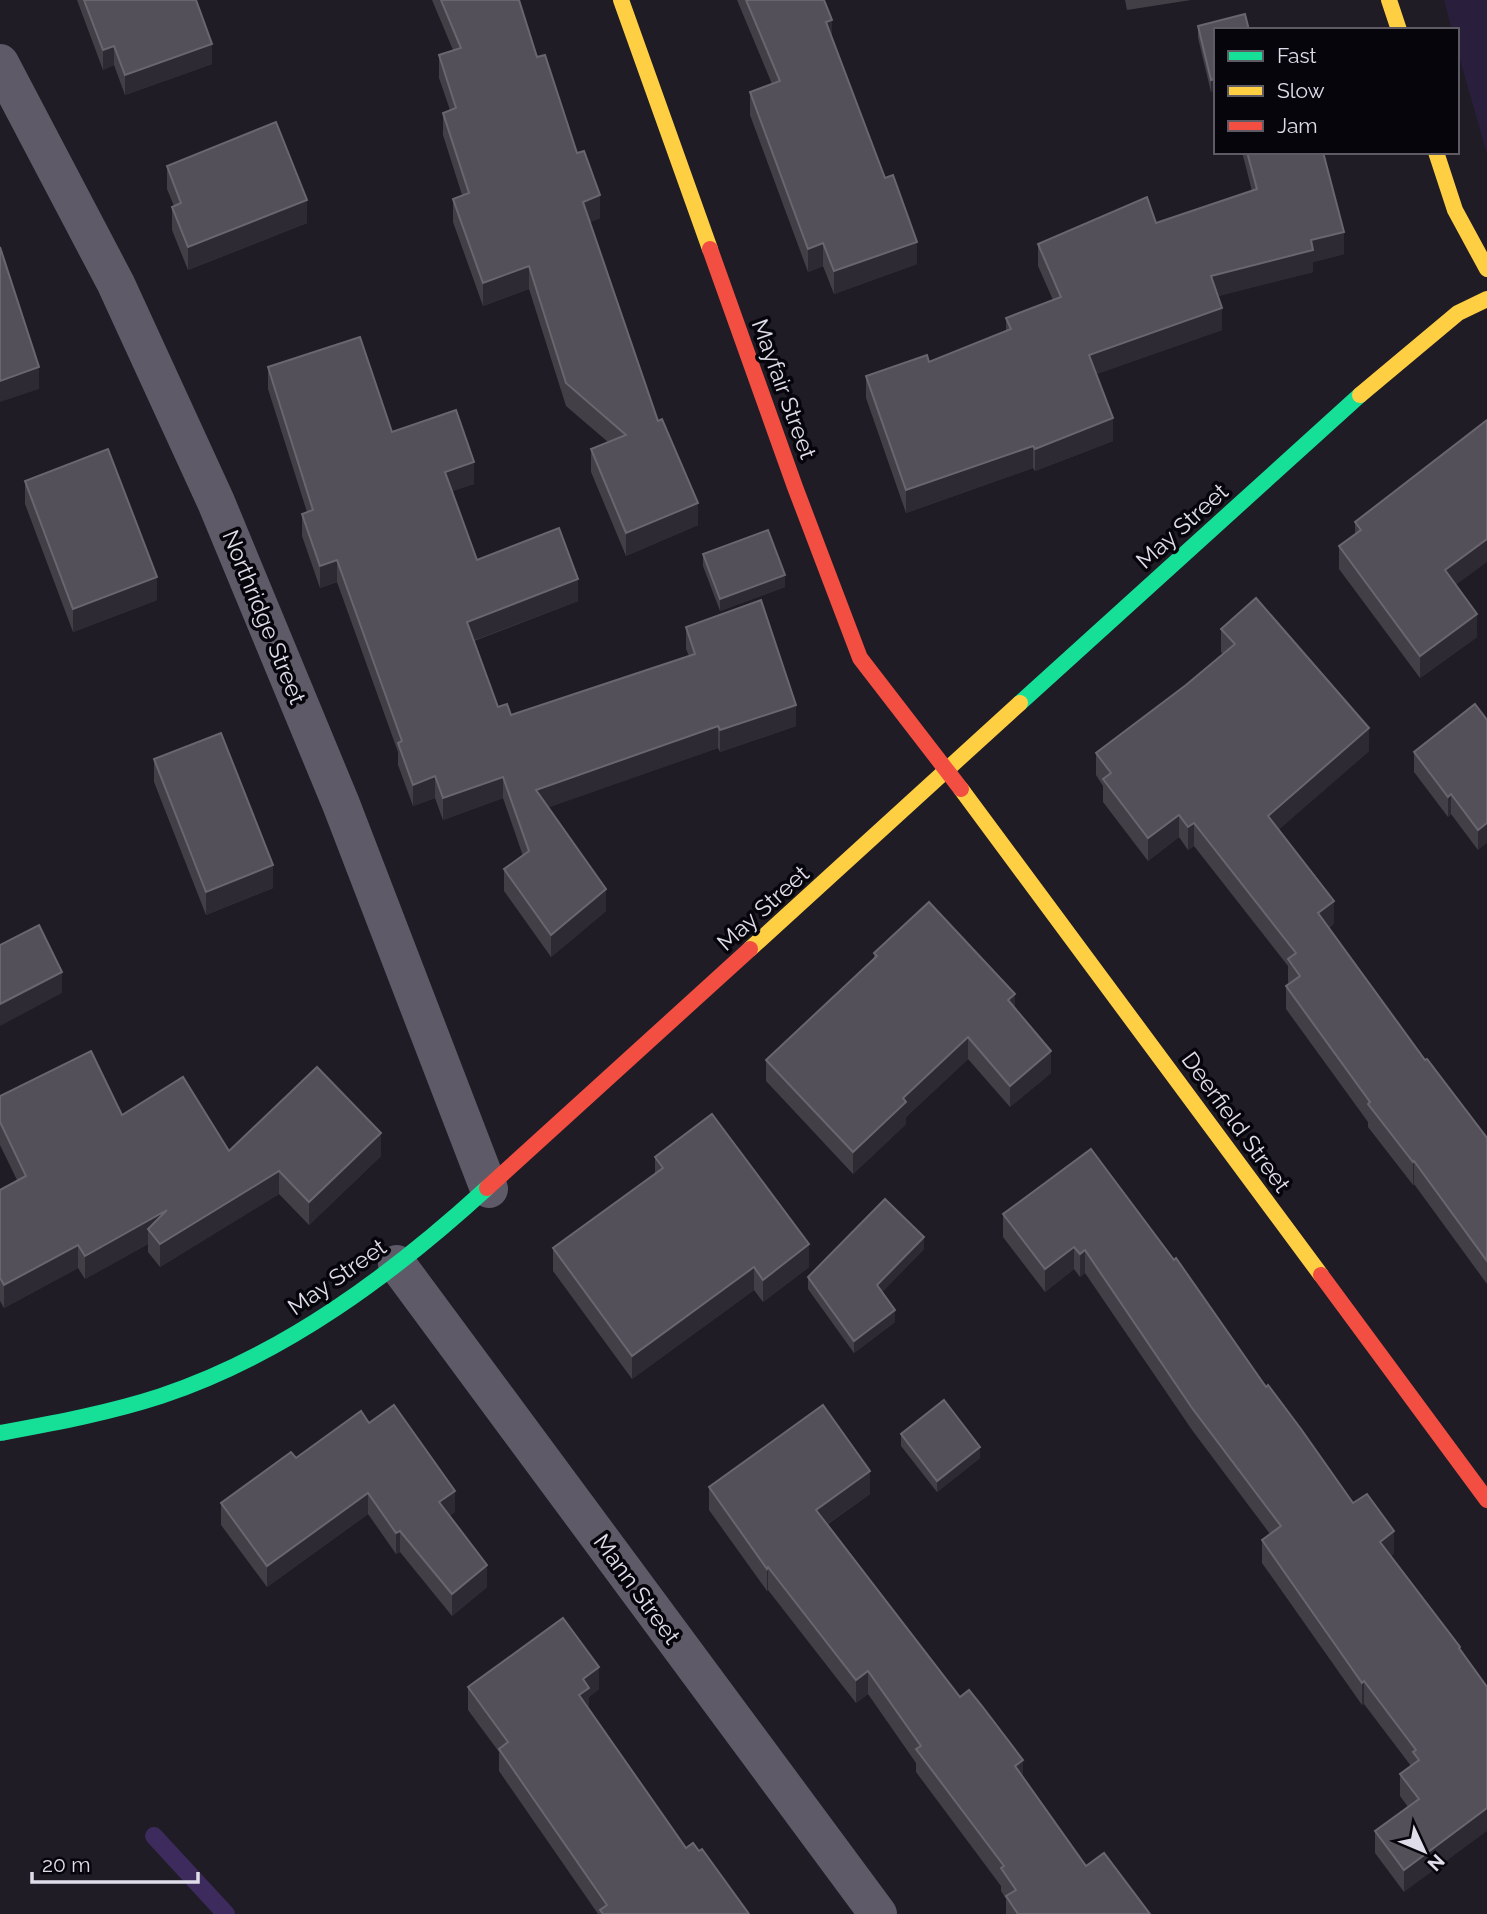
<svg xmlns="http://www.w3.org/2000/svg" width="1487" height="1914" font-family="Raleway,sans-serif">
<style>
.green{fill:#291f3c}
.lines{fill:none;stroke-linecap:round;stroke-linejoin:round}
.stream{stroke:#3d2b5d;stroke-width:18}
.street{stroke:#5e5a67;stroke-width:38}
.fast{stroke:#16e098;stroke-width:16}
.slow{stroke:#ffcf43;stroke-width:16}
.jam{stroke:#f24e42;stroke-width:16}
.wall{fill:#423f47}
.shaded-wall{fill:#2d2a33}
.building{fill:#535059;stroke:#696670;stroke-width:2}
.labels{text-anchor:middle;stroke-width:7;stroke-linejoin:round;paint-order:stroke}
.street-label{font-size:23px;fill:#e0ddea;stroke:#07050c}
</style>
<rect width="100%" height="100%" fill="#1f1c26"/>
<path class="green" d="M 1444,0 L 1487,0 L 1487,154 L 1457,49 L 1457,30 L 1452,30 Z"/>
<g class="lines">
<path class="stream" d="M 154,1836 L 226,1914"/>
<g class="street">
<path d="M 0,63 L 116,284 L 216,502 L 341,804 L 489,1189"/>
<path d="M 397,1264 L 878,1914"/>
</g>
<g class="fast">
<path d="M 1020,703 L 1360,395"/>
<path d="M 0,1433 C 54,1423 109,1413 161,1396 C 284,1355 393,1274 487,1188"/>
</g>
<g class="slow">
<path d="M 621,0 L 710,249"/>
<path d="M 1389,0 L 1399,30"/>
<path d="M 1436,152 L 1455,210 L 1487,269"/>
<path d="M 1360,395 L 1458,313 L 1487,299"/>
<path d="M 961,789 L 1321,1275"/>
<path d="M 750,949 L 1020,703"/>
</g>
<g class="jam">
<path d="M 710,249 L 795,487 L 860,658 L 961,789"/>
<path d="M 487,1188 L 750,949"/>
<path d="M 1321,1275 L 1487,1500"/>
</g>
</g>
<g class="wall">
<path d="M 77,0 L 196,0 L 212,64 L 125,95 L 114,65 L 103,70 Z"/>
<path d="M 432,0 L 519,0 L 537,57 L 577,153 L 600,218 L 590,222 L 658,421 L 698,525 L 626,556 L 591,472 L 591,449 L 608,442 L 566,406 L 529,289 L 483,306 L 453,222 L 453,199 L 462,195 L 443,135 L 443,113 L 450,110 L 439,78 L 439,55 L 453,50 Z"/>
<path d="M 737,0 L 824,0 L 832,37 L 917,264 L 834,294 L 823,266 L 808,272 L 750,115 L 750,92 L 772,84 Z"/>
<path d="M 1125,0 L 1191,0 L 1127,10 Z"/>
<path d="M 1198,26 L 1249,30 L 1211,92 L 1198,38 Z"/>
<path d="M 1242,152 L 1323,152 L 1344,254 L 1313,262 L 1313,272 L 1218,296 L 1222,330 L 1096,374 L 1113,441 L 1035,471 L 1033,468 L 906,513 L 866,398 L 866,376 L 929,362 L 1006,331 L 1006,318 L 1053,300 L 1038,266 L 1038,244 L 1156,223 L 1252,191 Z"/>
<path d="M 167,166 L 307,223 L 188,270 L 172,230 L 172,207 L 174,206 L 167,189 Z"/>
<path d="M 268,367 L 392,432 L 474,484 L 452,491 L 477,560 L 578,601 L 474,641 L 498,707 L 511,715 L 689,656 L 686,649 L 686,627 L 796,726 L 720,752 L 718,748 L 548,807 L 606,911 L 551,957 L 504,891 L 504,869 L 523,856 L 503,798 L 443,820 L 435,798 L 413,806 L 398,765 L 398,752 L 337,582 L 320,588 L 302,536 L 302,514 L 307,512 L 268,389 Z"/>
<path d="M 25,481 L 157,600 L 73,632 L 25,504 Z"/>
<path d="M 1355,522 L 1456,585 L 1477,637 L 1420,678 L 1339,569 L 1339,546 L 1355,534 Z"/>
<path d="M 703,554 L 785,587 L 720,611 L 703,566 Z"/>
<path d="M 1221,629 L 1369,751 L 1278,830 L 1334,923 L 1329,928 L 1425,1060 L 1487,1138 L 1487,1284 L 1414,1184 L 1413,1185 L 1368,1127 L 1368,1122 L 1286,1009 L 1286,986 L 1290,984 L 1288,982 L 1288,966 L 1194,846 L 1188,850 L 1179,837 L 1148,861 L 1103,802 L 1103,786 L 1096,775 L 1096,753 L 1186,685 L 1223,654 L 1221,652 Z"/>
<path d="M 1487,720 L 1478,850 L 1451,814 L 1448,817 L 1414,772 L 1414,752 Z"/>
<path d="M 154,759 L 273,888 L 206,915 L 154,782 Z"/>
<path d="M 874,953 L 1015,1008 L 1051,1073 L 1010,1107 L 968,1059 L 906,1117 L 906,1124 L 853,1174 L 766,1081 L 766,1060 L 874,958 Z"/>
<path d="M 0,1096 L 122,1115 L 229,1151 L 381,1156 L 309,1225 L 279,1194 L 160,1267 L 148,1252 L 148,1244 L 85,1279 L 78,1268 L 4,1308 L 0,1301 L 0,1190 L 17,1180 L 0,1145 Z"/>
<path d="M 1091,1149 L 1353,1503 L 1394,1553 L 1391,1556 L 1460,1647 L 1404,1892 L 1375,1853 L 1375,1831 L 1408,1807 L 1400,1796 L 1400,1774 L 1411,1766 L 1364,1704 L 1362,1705 L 1262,1563 L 1262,1540 L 1270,1534 L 1192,1430 L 1085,1273 L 1080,1277 L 1074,1269 L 1045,1292 L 1003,1237 L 1003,1214 Z"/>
<path d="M 655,1157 L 809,1267 L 763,1302 L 754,1290 L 632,1379 L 553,1271 L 553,1248 L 655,1174 Z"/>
<path d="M 924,1249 L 882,1292 L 895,1322 L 854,1353 L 808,1289 L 808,1277 Z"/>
<path d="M 369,1423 L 455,1512 L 449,1516 L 487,1587 L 452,1616 L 400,1552 L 396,1554 L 368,1514 L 267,1587 L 221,1525 L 221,1503 Z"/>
<path d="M 901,1434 L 980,1458 L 937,1492 L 901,1446 Z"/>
<path d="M 709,1487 L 870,1494 L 828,1524 L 960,1697 L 1023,1777 L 1086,1866 L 1150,1914 L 1006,1914 L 1006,1899 L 1001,1891 L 1001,1886 L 916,1772 L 916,1763 L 868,1694 L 856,1703 L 768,1590 L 767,1591 L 709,1510 Z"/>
<path d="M 468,1687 L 599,1689 L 589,1697 L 589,1708 L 686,1848 L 699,1851 L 749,1914 L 598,1914 L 499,1771 L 499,1752 L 468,1710 Z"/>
</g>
<g class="shaded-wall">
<path d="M 832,20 L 832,43 L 826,22 Z"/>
<path d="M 212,44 L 212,64 L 125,95 L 125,75 Z"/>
<path d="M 114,46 L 114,65 L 103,70 L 103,50 Z"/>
<path d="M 1216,79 L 1216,91 L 1211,92 L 1211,80 Z"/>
<path d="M 600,195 L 600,218 L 583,225 L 583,202 Z"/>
<path d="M 307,200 L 307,223 L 188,270 L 188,247 Z"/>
<path d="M 1344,232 L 1344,254 L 1313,262 L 1313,272 L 1211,298 L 1211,276 L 1311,240 Z"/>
<path d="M 917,242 L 917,264 L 834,294 L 834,271 Z"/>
<path d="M 823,243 L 823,266 L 808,272 L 808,249 Z"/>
<path d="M 529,266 L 529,289 L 483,306 L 483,283 Z"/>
<path d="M 1222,308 L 1222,330 L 1089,377 L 1089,355 Z"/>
<path d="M 39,367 L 39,389 L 0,402 L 0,381 Z"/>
<path d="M 1113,418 L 1113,441 L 1035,471 L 1035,449 Z"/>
<path d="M 1033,446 L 1033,468 L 906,513 L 906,490 Z"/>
<path d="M 474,462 L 474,484 L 445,493 L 445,472 Z"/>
<path d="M 698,503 L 698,525 L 626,556 L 626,533 Z"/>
<path d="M 1487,539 L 1487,562 L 1445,593 L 1445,570 Z"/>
<path d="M 337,560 L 337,582 L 320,588 L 320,566 Z"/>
<path d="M 785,575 L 785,587 L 720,611 L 720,599 Z"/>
<path d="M 157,577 L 157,600 L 73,632 L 73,609 Z"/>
<path d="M 578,579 L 578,601 L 467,643 L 467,622 Z"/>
<path d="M 1477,614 L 1477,637 L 1420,678 L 1420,656 Z"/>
<path d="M 796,705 L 796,726 L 720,752 L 720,730 Z"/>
<path d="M 718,726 L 718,748 L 536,812 L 536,790 Z"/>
<path d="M 1369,728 L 1369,751 L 1268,839 L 1268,816 Z"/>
<path d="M 435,776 L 435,798 L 413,806 L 413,785 Z"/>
<path d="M 503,777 L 503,798 L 443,820 L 443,798 Z"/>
<path d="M 1451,794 L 1451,814 L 1448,817 L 1448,797 Z"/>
<path d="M 1179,815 L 1179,837 L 1148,861 L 1148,838 Z"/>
<path d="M 1194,823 L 1194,846 L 1188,850 L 1188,827 Z"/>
<path d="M 1487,823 L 1487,843 L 1478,850 L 1478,830 Z"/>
<path d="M 273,865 L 273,888 L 206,915 L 206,892 Z"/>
<path d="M 606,889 L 606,911 L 551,957 L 551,935 Z"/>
<path d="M 1334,901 L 1334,923 L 1318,936 L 1318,913 Z"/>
<path d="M 62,972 L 62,993 L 0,1026 L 0,1004 Z"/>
<path d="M 1015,994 L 1015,1015 L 1008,1000 Z"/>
<path d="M 968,1037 L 968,1059 L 906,1117 L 906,1124 L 853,1174 L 853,1152 L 903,1098 Z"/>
<path d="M 1051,1051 L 1051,1073 L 1010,1107 L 1010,1086 Z"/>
<path d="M 381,1133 L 381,1156 L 309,1225 L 309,1202 Z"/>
<path d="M 1414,1161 L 1414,1184 L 1413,1185 L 1413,1162 Z"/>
<path d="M 279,1171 L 279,1194 L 160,1267 L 160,1244 Z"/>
<path d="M 167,1210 L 148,1229 L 148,1244 L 85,1279 L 85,1256 Z"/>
<path d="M 924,1237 L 924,1249 L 877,1297 L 877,1285 Z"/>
<path d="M 809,1244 L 809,1267 L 763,1302 L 763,1280 Z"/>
<path d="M 78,1245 L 78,1268 L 4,1308 L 4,1285 Z"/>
<path d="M 1074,1247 L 1074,1269 L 1045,1292 L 1045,1269 Z"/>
<path d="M 1085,1250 L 1085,1273 L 1080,1277 L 1080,1254 Z"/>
<path d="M 754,1267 L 754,1290 L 632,1379 L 632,1356 Z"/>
<path d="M 895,1310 L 895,1322 L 854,1353 L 854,1341 Z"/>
<path d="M 980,1447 L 980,1458 L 937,1492 L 937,1481 Z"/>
<path d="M 870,1471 L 870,1494 L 816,1532 L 816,1510 Z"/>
<path d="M 455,1491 L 455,1512 L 439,1524 L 439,1502 Z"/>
<path d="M 368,1493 L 368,1514 L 267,1587 L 267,1566 Z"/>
<path d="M 400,1531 L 400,1552 L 396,1554 L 396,1533 Z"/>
<path d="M 1394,1531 L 1394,1553 L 1380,1564 L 1380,1542 Z"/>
<path d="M 487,1565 L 487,1587 L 452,1616 L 452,1594 Z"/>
<path d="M 768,1567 L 768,1590 L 767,1591 L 767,1569 Z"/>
<path d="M 599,1667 L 599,1689 L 589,1697 L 589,1710 L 579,1695 L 583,1679 Z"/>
<path d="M 868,1671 L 868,1694 L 856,1703 L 856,1680 Z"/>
<path d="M 1364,1681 L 1364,1704 L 1362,1705 L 1362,1683 Z"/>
<path d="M 1023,1760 L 1023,1783 L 1015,1766 Z"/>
<path d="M 1487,1808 L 1487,1831 L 1404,1892 L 1404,1870 Z"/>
</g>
<g class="building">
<path d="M 84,0 L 196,0 L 212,44 L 125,75 L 114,46 L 103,50 Z"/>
<path d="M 441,0 L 519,0 L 537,57 L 545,55 L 577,153 L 584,151 L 600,195 L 583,202 L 658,421 L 662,419 L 698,503 L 626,533 L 591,449 L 626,435 L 566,383 L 529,266 L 483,283 L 453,199 L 469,193 L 443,113 L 456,108 L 439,55 L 461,48 Z"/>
<path d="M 746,0 L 824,0 L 832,20 L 826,22 L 885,178 L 893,175 L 917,242 L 834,271 L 823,243 L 808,249 L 750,92 L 780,81 Z"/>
<path d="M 1245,14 L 1249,30 L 1216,30 L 1216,79 L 1211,80 L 1198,26 Z"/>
<path d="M 276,122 L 307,200 L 188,247 L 172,207 L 181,203 L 167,166 Z"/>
<path d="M 1247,152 L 1323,152 L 1344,232 L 1311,240 L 1313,250 L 1211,276 L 1222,308 L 1089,355 L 1113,418 L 1035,449 L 1033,446 L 906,490 L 866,376 L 927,355 L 929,362 L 1011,329 L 1006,318 L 1061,297 L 1038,244 L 1147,197 L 1156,223 L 1257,189 Z"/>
<path d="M 0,247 L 39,367 L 0,381 Z"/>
<path d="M 360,337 L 392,432 L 456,410 L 474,462 L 445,472 L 477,560 L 559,528 L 578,579 L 467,622 L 498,707 L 507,704 L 511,715 L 695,654 L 686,627 L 761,600 L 796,705 L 720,730 L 718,726 L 536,790 L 606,889 L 551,935 L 504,869 L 529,851 L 503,777 L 443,798 L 435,776 L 413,785 L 398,743 L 402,741 L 337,560 L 320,566 L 302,514 L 313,510 L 268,367 Z"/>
<path d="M 1487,420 L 1487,539 L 1445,570 L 1477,614 L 1420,656 L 1339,546 L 1361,530 L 1355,522 Z"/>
<path d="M 108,449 L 157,577 L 73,609 L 25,481 Z"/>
<path d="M 768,530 L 785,575 L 720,599 L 703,554 Z"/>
<path d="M 1256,598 L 1369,728 L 1268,816 L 1334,901 L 1318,913 L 1425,1060 L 1427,1059 L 1487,1138 L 1487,1261 L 1414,1161 L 1413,1162 L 1368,1104 L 1370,1102 L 1286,986 L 1300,976 L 1288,959 L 1296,953 L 1194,823 L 1188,827 L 1179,815 L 1148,838 L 1103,779 L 1111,773 L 1096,753 L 1186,685 L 1235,644 L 1221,629 Z"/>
<path d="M 1475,704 L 1487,720 L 1487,823 L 1478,830 L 1451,794 L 1448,797 L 1414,752 Z"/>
<path d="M 221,733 L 273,865 L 206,892 L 154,759 Z"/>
<path d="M 929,902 L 1015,994 L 1008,1000 L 1051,1051 L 1010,1086 L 968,1037 L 903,1098 L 906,1102 L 853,1152 L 766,1060 L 877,956 L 874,953 Z"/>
<path d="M 39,925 L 62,972 L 0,1004 L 0,945 Z"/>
<path d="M 91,1051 L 122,1115 L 183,1077 L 229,1151 L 317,1067 L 381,1133 L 309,1202 L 279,1171 L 160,1244 L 148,1229 L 167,1210 L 85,1256 L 78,1245 L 4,1285 L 0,1278 L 0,1190 L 26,1176 L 0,1122 L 0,1096 Z"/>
<path d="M 712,1114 L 809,1244 L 763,1280 L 754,1267 L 632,1356 L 553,1248 L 663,1168 L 655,1157 Z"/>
<path d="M 1091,1149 L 1174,1260 L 1176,1258 L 1266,1387 L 1268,1385 L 1301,1429 L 1353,1503 L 1367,1494 L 1394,1531 L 1380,1542 L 1460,1647 L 1459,1648 L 1487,1687 L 1487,1808 L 1404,1870 L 1375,1831 L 1419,1799 L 1400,1774 L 1419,1760 L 1413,1752 L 1416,1750 L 1364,1681 L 1362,1683 L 1262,1540 L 1281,1526 L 1192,1408 L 1085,1250 L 1080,1254 L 1074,1247 L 1045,1269 L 1003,1214 Z"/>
<path d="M 885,1199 L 924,1237 L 877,1285 L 895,1310 L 854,1341 L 808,1277 Z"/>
<path d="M 944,1400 L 980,1447 L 937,1481 L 901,1434 Z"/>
<path d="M 394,1405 L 455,1491 L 439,1502 L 487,1565 L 452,1594 L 400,1531 L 396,1533 L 368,1493 L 267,1566 L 221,1503 L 291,1452 L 296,1458 L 361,1411 L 369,1423 Z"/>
<path d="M 823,1405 L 870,1471 L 816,1510 L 960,1697 L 969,1690 L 982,1706 L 1023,1760 L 1015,1766 L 1086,1866 L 1104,1853 L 1150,1914 L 1018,1914 L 1006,1896 L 1016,1890 L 1001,1868 L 1004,1866 L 916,1749 L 921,1746 L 868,1671 L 856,1680 L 768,1567 L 767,1569 L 709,1487 Z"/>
<path d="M 563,1618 L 599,1667 L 583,1679 L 589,1688 L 579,1695 L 686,1848 L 693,1843 L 699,1851 L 702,1849 L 749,1914 L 603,1914 L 600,1910 L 607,1905 L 499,1749 L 508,1742 L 468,1687 Z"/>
</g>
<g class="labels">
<g class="street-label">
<text transform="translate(784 389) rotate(70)" y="8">Mayfair Street</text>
<text transform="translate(1182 526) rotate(-42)" y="8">May Street</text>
<text transform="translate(264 617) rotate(68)" y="8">Northridge Street</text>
<text transform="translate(763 908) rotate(-42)" y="8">May Street</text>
<text transform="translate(1236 1122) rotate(54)" y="8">Deerfield Street</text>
<text transform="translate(337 1277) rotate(-35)" y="8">May Street</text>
<text transform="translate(637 1589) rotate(54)" y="8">Mann Street</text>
</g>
</g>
<rect x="1214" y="28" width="245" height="126" fill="#07050c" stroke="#5e5b65" stroke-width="2"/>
<rect x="1228" y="51" width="35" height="10" fill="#16e098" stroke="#5e5b65" stroke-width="2"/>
<text x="1277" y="63" font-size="21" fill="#e0ddea">Fast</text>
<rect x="1228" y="86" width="35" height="10" fill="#ffcf43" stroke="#5e5b65" stroke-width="2"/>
<text x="1277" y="98" font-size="21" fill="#e0ddea">Slow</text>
<rect x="1228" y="121" width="35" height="10" fill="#f24e42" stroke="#5e5b65" stroke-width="2"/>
<text x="1277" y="133" font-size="21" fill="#e0ddea">Jam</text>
<g transform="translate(1424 1851) rotate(134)" stroke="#07050c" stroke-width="5" paint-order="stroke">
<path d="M0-5L12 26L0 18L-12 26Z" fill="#e0ddea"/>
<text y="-10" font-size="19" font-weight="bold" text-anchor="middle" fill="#e0ddea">N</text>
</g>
<path d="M32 1872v10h166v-10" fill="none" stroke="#e0ddea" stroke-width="3.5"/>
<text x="42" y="1872" font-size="21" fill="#e0ddea" stroke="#07050c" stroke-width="5" paint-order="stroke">20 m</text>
</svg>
